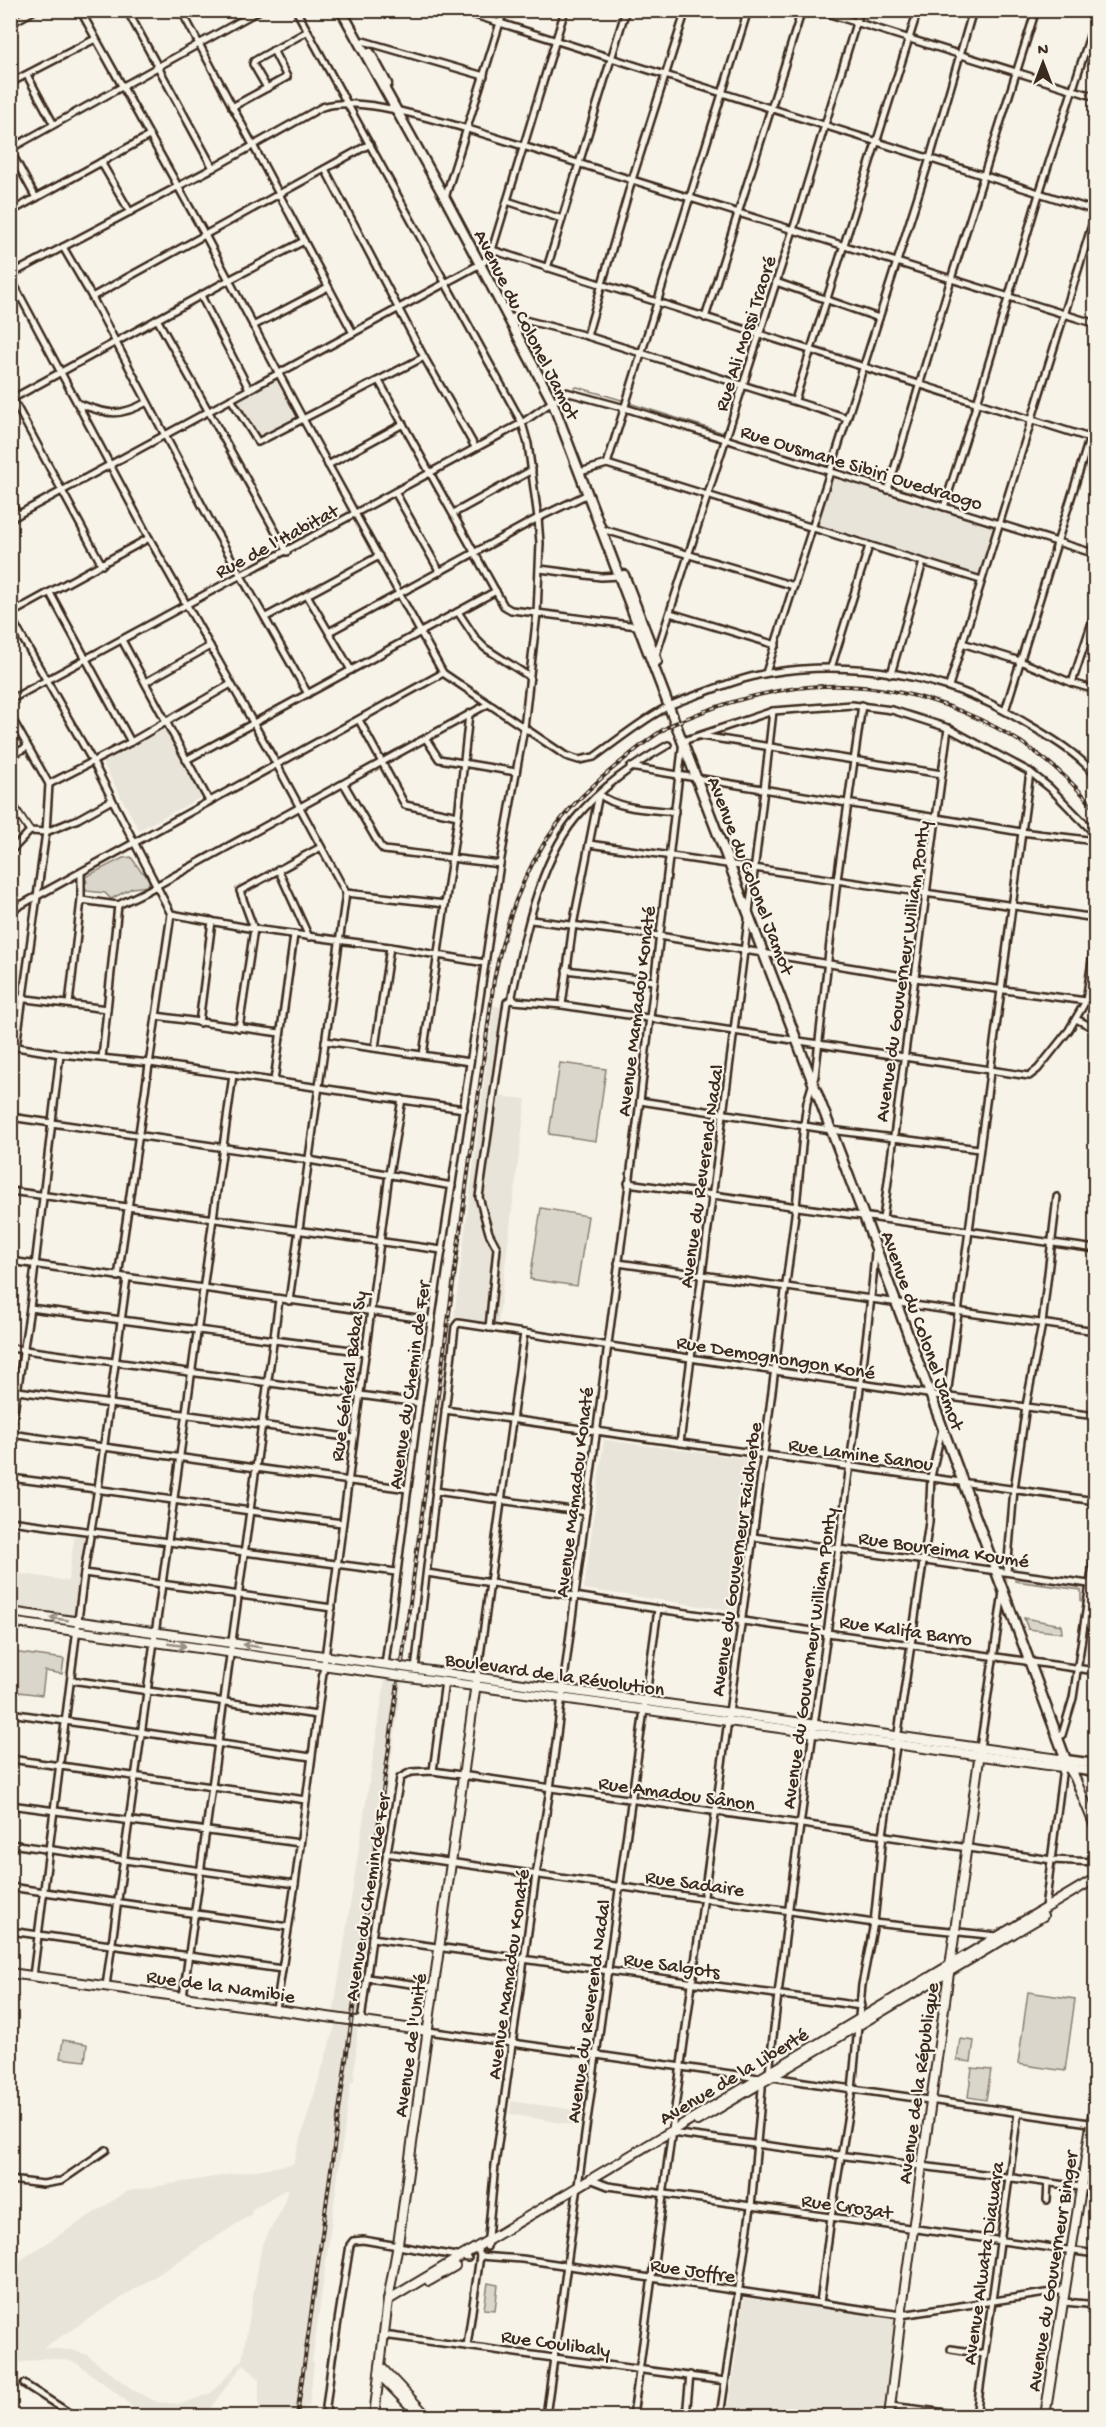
<svg xmlns="http://www.w3.org/2000/svg" width="1106" height="2427" font-family="'Gochi Hand',sans-serif">
<style>
.built{fill:#e9e4d9;fill-rule:evenodd}
.green{fill:#dbd6cb;stroke:#8b8074;stroke-width:1.5}
.lines{fill:none;stroke-linecap:round;stroke-linejoin:round}
.stream{stroke:#84786c;stroke-width:1.5}
.street-casing{stroke:#3b2a1e;stroke-width:10}
.secondary-casing{stroke:#3b2a1e;stroke-width:12}
.primary-casing{stroke:#3b2a1e;stroke-width:13}
.street{stroke:#f7f3e8;stroke-width:5}
.secondary{stroke:#f7f3e8;stroke-width:8}
.primary{stroke:#f7f3e8;stroke-width:8}
.rail-casing{stroke:#3b2a1e;stroke-width:4}
.rail{stroke:#f7f3e8;stroke-width:1.5;stroke-dasharray:4.5;stroke-linecap:butt}
.oneway{stroke:#998e83}
.labels{text-anchor:middle;stroke-width:4.5;stroke-linejoin:round;paint-order:stroke}
.street-label{font-size:20px;fill:#3b2a1e;stroke:#f7f3e8}
</style>
<rect width="100%" height="100%" fill="#f7f3e8"/>
<filter id="ink" filterUnits="userSpaceOnUse"><feTurbulence type="fractalNoise" baseFrequency=".0167" numOctaves="2"/><feDisplacementMap in="SourceGraphic" scale="12" xChannelSelector="R" yChannelSelector="G"/><feConvolveMatrix kernelMatrix="1 2 1 2 8 2 1 2 1" color-interpolation-filters="sRGB"/></filter>
<g filter="url(#ink)">
<g class="built">
<path d="M 278,378 L 299,416 L 256,439 L 235,401 Z"/>
<path d="M 831,472 L 1000,524 L 981,580 L 813,529 Z"/>
<path d="M 165,729 L 202,797 L 139,830 L 102,762 Z"/>
<path d="M 494,1006 L 509,1008 L 497,1096 L 526,1099 L 498,1323 L 454,1317 Z"/>
<path d="M 604,1440 L 757,1460 L 736,1611 L 584,1589 Z"/>
<path d="M 75,1534 L 86,1536 L 74,1616 L 11,1606 L 11,1572 L 68,1581 Z"/>
<path d="M 385,1680 L 402,1682 L 361,1974 L 354,2082 L 351,2082 L 312,2362 L 314,2363 L 309,2406 L 305,2406 L 304,2416 L 259,2416 L 259,2379 L 244,2364 L 204,2416 L 140,2416 L 124,2399 L 78,2364 L 67,2360 L 45,2358 L 18,2363 L 11,2368 L 11,2266 L 128,2191 L 293,2164 L 335,2026 L 334,2009 ZM 288,2188 L 282,2209 L 262,2244 L 242,2360 L 211,2393 L 181,2404 L 157,2402 L 133,2390 L 87,2355 L 72,2350 L 43,2348 L 252,2214 L 251,2210 Z"/>
<path d="M 511,2101 L 582,2111 L 579,2126 L 510,2114 Z"/>
<path d="M 744,2298 L 897,2317 L 882,2416 L 727,2416 Z"/>
</g>
<g class="green">
<path d="M 131,857 L 140,870 L 150,878 L 148,886 L 132,888 L 111,899 L 105,893 L 87,891 L 83,885 L 87,882 L 85,877 L 123,858 Z"/>
<path d="M 560,1063 L 606,1069 L 596,1141 L 549,1134 Z"/>
<path d="M 541,1208 L 588,1216 L 577,1286 L 530,1279 Z"/>
<path d="M 1016,1574 L 1089,1585 L 1085,1602 L 1081,1601 L 1081,1590 L 1015,1581 Z"/>
<path d="M 1024,1618 L 1061,1625 L 1062,1633 L 1028,1629 Z"/>
<path d="M 12,1652 L 64,1659 L 62,1674 L 45,1671 L 42,1695 L 11,1691 Z"/>
<path d="M 1028,1992 L 1075,1999 L 1065,2071 L 1018,2064 Z"/>
<path d="M 960,2039 L 974,2041 L 971,2062 L 957,2060 Z"/>
<path d="M 63,2040 L 87,2044 L 85,2061 L 60,2058 Z"/>
<path d="M 972,2068 L 991,2070 L 986,2100 L 968,2097 Z"/>
<path d="M 488,2283 L 498,2285 L 495,2310 L 484,2309 Z"/>
</g>
<g class="lines">
<g class="stream">
<path d="M 756,330 L 809,345"/>
<path d="M 813,346 L 859,360 L 862,364"/>
<path d="M 867,370 L 869,373 L 915,387"/>
<path d="M 740,381 L 755,334"/>
<path d="M 574,388 L 577,387 L 625,401"/>
<path d="M 920,389 L 1087,441"/>
<path d="M 629,403 L 724,433 L 739,386"/>
</g>
<defs>
<g id="street">
<path d="M 80,10 L 205,235 L 303,419 L 443,673 L 566,756 L 579,760 L 594,757 C 618,740 643,719 669,706 C 681,700 695,696 708,691 C 727,684 748,676 769,673 C 854,659 945,675 1019,719 C 1046,735 1076,751 1096,776"/>
<path d="M 127,10 L 213,168"/>
<path d="M 181,10 L 353,333"/>
<path d="M 296,10 L 522,423 L 528,444 L 538,518 L 540,543 L 537,613 L 524,728 L 500,864 L 419,1403 L 385,1665"/>
<path d="M 459,10 L 1096,211"/>
<path d="M 817,10 L 1096,97"/>
<path d="M 183,15 L 191,10"/>
<path d="M 10,24 L 35,10"/>
<path d="M 363,41 L 484,76"/>
<path d="M 27,75 L 53,123"/>
<path d="M 10,83 L 95,39"/>
<path d="M 267,88 L 253,64 L 254,61 L 308,31"/>
<path d="M 232,107 L 287,77 L 273,50"/>
<path d="M 10,149 L 260,10"/>
<path d="M 10,150 L 36,198"/>
<path d="M 101,162 L 130,212"/>
<path d="M 325,169 L 424,357 L 475,447"/>
<path d="M 445,198 L 504,10"/>
<path d="M 507,201 L 562,219"/>
<path d="M 10,212 L 149,136"/>
<path d="M 63,247 L 92,297 L 214,528 L 308,694"/>
<path d="M 492,250 L 1096,440"/>
<path d="M 547,268 L 626,10"/>
<path d="M 10,275 L 213,168 L 322,107 C 359,95 430,119 468,129 L 1096,324"/>
<path d="M 10,277 L 149,538 L 277,765 L 346,893 L 289,1301"/>
<path d="M 776,282 L 879,318"/>
<path d="M 201,296 L 249,389"/>
<path d="M 92,297 L 370,144"/>
<path d="M 513,317 L 587,336 L 847,418"/>
<path d="M 705,318 L 802,10"/>
<path d="M 157,319 L 287,552"/>
<path d="M 253,326 L 328,287"/>
<path d="M 587,336 L 632,180 L 686,10"/>
<path d="M 379,381 L 504,606 L 511,610 L 537,613 L 637,626"/>
<path d="M 10,394 L 102,565"/>
<path d="M 231,399 L 258,442 L 424,357"/>
<path d="M 10,400 L 229,280 L 304,241"/>
<path d="M 795,400 L 918,10"/>
<path d="M 77,403 C 106,414 119,418 147,402"/>
<path d="M 607,464 L 748,10"/>
<path d="M 328,465 L 403,424"/>
<path d="M 580,472 L 607,464 L 981,580"/>
<path d="M 888,490 L 951,279 L 1036,10"/>
<path d="M 395,492 L 440,572"/>
<path d="M 10,501 L 18,515"/>
<path d="M 944,507 L 977,403 L 1039,194 L 1096,17"/>
<path d="M 454,513 L 532,470"/>
<path d="M 10,519 L 484,262 L 492,250 L 565,10"/>
<path d="M 602,529 L 794,586"/>
<path d="M 540,569 L 601,577 L 621,576"/>
<path d="M 50,593 L 131,742"/>
<path d="M 307,595 L 351,670"/>
<path d="M 458,612 L 476,639 L 485,648 L 530,677"/>
<path d="M 670,613 L 776,645"/>
<path d="M 10,614 L 149,538"/>
<path d="M 10,616 L 93,762 L 171,914 L 118,1277"/>
<path d="M 266,617 L 379,556"/>
<path d="M 329,632 L 538,518 L 588,494"/>
<path d="M 122,640 L 209,801"/>
<path d="M 962,643 L 1020,661 L 1072,683 L 1096,690"/>
<path d="M 656,655 L 793,230 L 860,10"/>
<path d="M 831,668 L 869,546"/>
<path d="M 766,673 L 930,158 L 973,10"/>
<path d="M 891,674 L 923,562"/>
<path d="M 146,682 L 210,646"/>
<path d="M 1072,683 L 1096,610"/>
<path d="M 949,686 L 1096,212"/>
<path d="M 10,700 L 522,423 L 566,392 L 625,408 L 1096,554"/>
<path d="M 1005,711 L 1096,417"/>
<path d="M 10,715 L 49,784 L 46,832 L 16,1047"/>
<path d="M 359,720 L 405,805 L 458,816"/>
<path d="M 701,736 L 942,774"/>
<path d="M 426,739 L 439,759 L 516,772"/>
<path d="M 668,745 C 633,765 601,787 575,819 C 539,863 523,942 512,996 L 514,1001 L 562,1005 L 1029,1076 L 1038,1069 L 1069,1030 L 1086,1001 L 1096,933"/>
<path d="M 10,756 L 27,747"/>
<path d="M 186,760 L 496,591"/>
<path d="M 630,767 L 1021,832 L 1096,841"/>
<path d="M 49,784 L 131,742 L 231,684"/>
<path d="M 344,784 L 380,846 L 384,850 L 500,864"/>
<path d="M 10,801 L 30,831"/>
<path d="M 589,844 L 1096,918"/>
<path d="M 10,852 L 30,831 L 46,832 L 78,819 L 112,800"/>
<path d="M 278,869 L 309,937"/>
<path d="M 346,893 L 445,904"/>
<path d="M 81,900 L 118,905 L 145,892 L 488,704"/>
<path d="M 10,911 L 443,673"/>
<path d="M 171,914 L 254,929 L 390,947 L 485,963"/>
<path d="M 531,920 L 659,936 L 915,978 L 1086,1001"/>
<path d="M 566,970 L 654,981"/>
<path d="M 10,997 L 107,1009"/>
<path d="M 69,1004 L 81,900 L 81,873"/>
<path d="M 562,1005 L 573,925 L 599,794 C 619,810 650,809 675,812"/>
<path d="M 156,1016 L 280,1033"/>
<path d="M 1076,1019 L 1096,1029"/>
<path d="M 199,1023 L 212,921"/>
<path d="M 239,1028 L 254,929 L 240,891 L 321,847"/>
<path d="M 325,1041 L 470,1062"/>
<path d="M 10,1046 L 60,1054 L 150,1063 L 464,1109"/>
<path d="M 375,1048 L 390,947"/>
<path d="M 423,1055 L 458,816 L 469,714"/>
<path d="M 102,1058 L 118,905"/>
<path d="M 274,1081 L 294,935"/>
<path d="M 640,1101 L 831,1130 L 979,1149"/>
<path d="M 10,1117 L 309,1160 L 452,1186"/>
<path d="M 628,1183 L 1096,1249"/>
<path d="M 10,1191 L 442,1250"/>
<path d="M 883,1219 L 948,728"/>
<path d="M 875,1252 C 870,1323 859,1394 850,1464 C 824,1667 791,1869 769,2073 L 773,2077 L 804,2082 L 1096,2124"/>
<path d="M 10,1261 L 432,1320"/>
<path d="M 618,1263 L 1096,1331"/>
<path d="M 30,1308 L 366,1352"/>
<path d="M 489,1328 L 497,1248 L 489,1233 L 479,1197 L 507,1002 L 512,999"/>
<path d="M 10,1348 L 419,1403"/>
<path d="M 18,1391 L 353,1438"/>
<path d="M 947,1396 L 1030,772"/>
<path d="M 445,1410 L 1096,1501"/>
<path d="M 10,1434 L 408,1489"/>
<path d="M 10,1438 L 30,1308 L 60,1054"/>
<path d="M 680,1443 C 711,1199 746,955 773,711"/>
<path d="M 10,1478 C 121,1491 231,1510 342,1523"/>
<path d="M 435,1491 L 586,1512"/>
<path d="M 10,1521 L 396,1572"/>
<path d="M 753,1537 L 1096,1585"/>
<path d="M 1007,1572 L 1014,1489 L 1026,1406 L 1042,1324 L 1057,1197"/>
<path d="M 84,1573 L 332,1608"/>
<path d="M 427,1573 L 658,1609 L 1096,1671"/>
<path d="M 415,1670 L 455,1327 L 458,1323 L 934,1395 L 1096,1416"/>
<path d="M 477,1678 L 524,1333"/>
<path d="M 71,1680 L 317,1715"/>
<path d="M 10,1713 L 311,1757"/>
<path d="M 1058,1739 L 1062,1735 L 1073,1698 L 1096,1545"/>
<path d="M 980,1748 L 1003,1592"/>
<path d="M 10,1759 L 306,1800"/>
<path d="M 433,1771 L 445,1681"/>
<path d="M 10,1805 L 300,1843"/>
<path d="M 10,1844 L 295,1884"/>
<path d="M 386,1853 L 874,1923 L 997,1936"/>
<path d="M 10,1887 L 288,1927"/>
<path d="M 1045,1908 L 1063,1767"/>
<path d="M 10,1931 L 282,1969"/>
<path d="M 372,1938 L 861,2006"/>
<path d="M 33,1976 L 84,1573 L 98,1488 L 127,1278"/>
<path d="M 367,1978 L 434,1987"/>
<path d="M 106,1986 L 233,1075"/>
<path d="M 183,1997 L 279,1300"/>
<path d="M 276,2009 L 295,1884 L 389,1174 L 402,1099"/>
<path d="M 361,2021 L 372,1938 L 400,1778 L 411,1772 L 433,1771 L 1052,1860 L 1096,1862"/>
<path d="M 428,2031 L 759,2078 L 762,2084 L 762,2089 L 751,2207 L 720,2416"/>
<path d="M 671,2133 L 1096,2189"/>
<path d="M 590,2179 L 608,2186 L 1096,2254"/>
<path d="M 10,2180 L 43,2184 L 61,2181 L 106,2150"/>
<path d="M 1047,2200 L 1048,2183"/>
<path d="M 487,2247 L 495,2165 L 536,1875 L 550,1789 L 575,1595 L 640,1101 L 683,741 L 773,711 L 852,705 L 892,710 L 948,728 L 1030,772 L 1050,788 L 1096,835"/>
<path d="M 480,2256 L 522,2259 L 901,2315 L 1066,2290"/>
<path d="M 1064,2302 L 1087,2304 L 1096,2308"/>
<path d="M 820,2303 L 831,2217 L 852,2090 L 862,1985 L 874,1923 L 883,1835 L 929,1522 L 931,1477 L 942,1429"/>
<path d="M 383,2335 L 725,2381"/>
<path d="M 467,2346 L 480,2256 L 477,2246"/>
<path d="M 951,2349 L 984,2354"/>
<path d="M 24,2384 L 74,2416"/>
<path d="M 890,2406 L 971,2416"/>
<path d="M 328,2416 L 326,2407 L 332,2359 L 350,2245 L 353,2241 L 363,2240 L 468,2258"/>
<path d="M 546,2416 L 658,1609"/>
<path d="M 633,2416 L 753,1537 L 796,1207 L 804,1125 L 807,1102 L 815,1076 L 837,880 L 862,705"/>
<path d="M 686,2416 L 690,2375"/>
<path d="M 976,2416 L 1018,2113"/>
</g>
<g id="secondary">
<path d="M 10,1612 L 1066,1760"/>
<path d="M 10,1622 L 1069,1768 L 1075,1778 L 1096,1829"/>
<path d="M 10,1973 L 428,2031"/>
<path d="M 697,2121 L 1043,1916"/>
<path d="M 429,2281 L 455,2266"/>
<path d="M 388,2300 L 1096,1878"/>
<path d="M 380,2366 L 427,2416"/>
<path d="M 379,2374 L 420,2416"/>
<path d="M 374,2416 L 388,2300 L 398,2244 L 476,1683"/>
<path d="M 889,2416 L 901,2315 L 980,1752"/>
<path d="M 1045,2416 L 1096,2094"/>
</g>
<g id="primary">
<path d="M 341,10 L 445,198 L 552,401 L 864,1216 L 1069,1768 L 1096,1772"/>
<path d="M 370,53 L 387,84"/>
<path d="M 624,575 L 657,661"/>
<path d="M 1066,1760 L 1096,1764"/>
</g>
</defs>
<use href="#street" class="street-casing"/>
<use href="#secondary" class="secondary-casing"/>
<use href="#primary" class="primary-casing"/>
<use href="#street" class="street"/>
<use href="#secondary" class="secondary"/>
<use href="#primary" class="primary"/>
<defs>
<g id="rail">
<path d="M 402,1662 L 494,980 C 505,924 522,872 556,826 C 573,803 595,783 617,765 C 633,752 661,728 680,721 C 717,705 757,693 797,688 C 908,675 1026,723 1096,810"/>
<path d="M 297,2416 L 398,1682"/>
</g>
</defs>
<use href="#rail" class="rail-casing"/>
<use href="#rail" class="rail"/>
</g>
<defs><path id="oneway-shaft" d="M-6 0H5M1.5-3L5.5 0L1.5 3" fill="none" stroke-width="1.6" stroke-linecap="round" stroke-linejoin="round" transform="scale(1.5)"/></defs>
<g class="oneway">
<use href="#oneway-shaft" transform="translate(59 1619) rotate(-172)"/>
<use href="#oneway-shaft" transform="translate(177 1645) rotate(8)"/>
<use href="#oneway-shaft" transform="translate(252 1646) rotate(-171)"/>
</g>
</g>
<g class="labels">
<g class="street-label">
<text transform="translate(528 324) rotate(63)" y="7">Avenue du Colonel Jamot</text>
<text transform="translate(744 333) rotate(-72)" y="7">Rue Ali Mossi Traoré</text>
<text transform="translate(862 466) rotate(17)" y="7">Rue Ousmane Sibiri Ouedraogo</text>
<text transform="translate(276 540) rotate(-28)" y="7">Rue de l'Habitat</text>
<text transform="translate(752 875) rotate(69)" y="7">Avenue du Colonel Jamot</text>
<text transform="translate(901 971) rotate(-82)" y="7">Avenue du Gouverneur William Ponty</text>
<text transform="translate(635 1011) rotate(-83)" y="7">Avenue Mamadou Konaté</text>
<text transform="translate(700 1176) rotate(-82)" y="7">Avenue du Reverend Nadal</text>
<text transform="translate(924 1330) rotate(70)" y="7">Avenue du Colonel Jamot</text>
<text transform="translate(776 1356) rotate(9)" y="7">Rue Demognongon Koné</text>
<text transform="translate(347 1376) rotate(-82)" y="7">Rue Général Baba Sy</text>
<text transform="translate(408 1385) rotate(-82)" y="7">Avenue du Chemin de Fer</text>
<text transform="translate(861 1453) rotate(8)" y="7">Rue Lamine Sanou</text>
<text transform="translate(573 1492) rotate(-83)" y="7">Avenue Mamadou Konaté</text>
<text transform="translate(944 1548) rotate(8)" y="7">Rue Boureima Koumé</text>
<text transform="translate(735 1559) rotate(-82)" y="7">Avenue du Gouverneur Faidherbe</text>
<text transform="translate(906 1629) rotate(8)" y="7">Rue Kalifa Barro</text>
<text transform="translate(808 1658) rotate(-82)" y="7">Avenue du Gouverneur William Ponty</text>
<text transform="translate(555 1673) rotate(8)" y="7">Boulevard de la Révolution</text>
<text transform="translate(677 1792) rotate(8)" y="7">Rue Amadou Sânon</text>
<text transform="translate(695 1882) rotate(8)" y="7">Rue Sadaire</text>
<text transform="translate(366 1897) rotate(-81)" y="7">Avenue du Chemin de Fer</text>
<text transform="translate(672 1964) rotate(8)" y="7">Rue Salgots</text>
<text transform="translate(507 1974) rotate(-82)" y="7">Avenue Mamadou Konaté</text>
<text transform="translate(221 1985) rotate(8)" y="7">Rue de la Namibie</text>
<text transform="translate(587 2011) rotate(-82)" y="7">Avenue du Reverend Nadal</text>
<text transform="translate(409 2045) rotate(-82)" y="7">Avenue de l'Unité</text>
<text transform="translate(733 2075) rotate(-31)" y="7">Avenue de la Liberté</text>
<text transform="translate(917 2083) rotate(-82)" y="7">Avenue de la République</text>
<text transform="translate(847 2205) rotate(8)" y="7">Rue Crozat</text>
<text transform="translate(982 2263) rotate(-82)" y="7">Avenue Alwata Diawara</text>
<text transform="translate(693 2269) rotate(8)" y="7">Rue Joffre</text>
<text transform="translate(1051 2271) rotate(-81)" y="7">Avenue du Gouverneur Binger</text>
<text transform="translate(556 2342) rotate(8)" y="7">Rue Coulibaly</text>
</g>
</g>
<rect width="1106" height="2427" fill="none" stroke="#f7f3e8" stroke-width="36"/>
<rect x="18" y="18" width="1070" height="2391" fill="none" stroke="#3b2a1e" stroke-width="2" filter="url(#ink)"/>
<g transform="translate(1043 63)" stroke="#f7f3e8" stroke-width="4.5" paint-order="stroke">
<path d="M0-4.5L10 22L0 15L-10 22Z" fill="#3b2a1e"/>
<text y="-9" font-size="16" font-weight="bold" text-anchor="middle" fill="#3b2a1e">N</text>
</g>
</svg>
